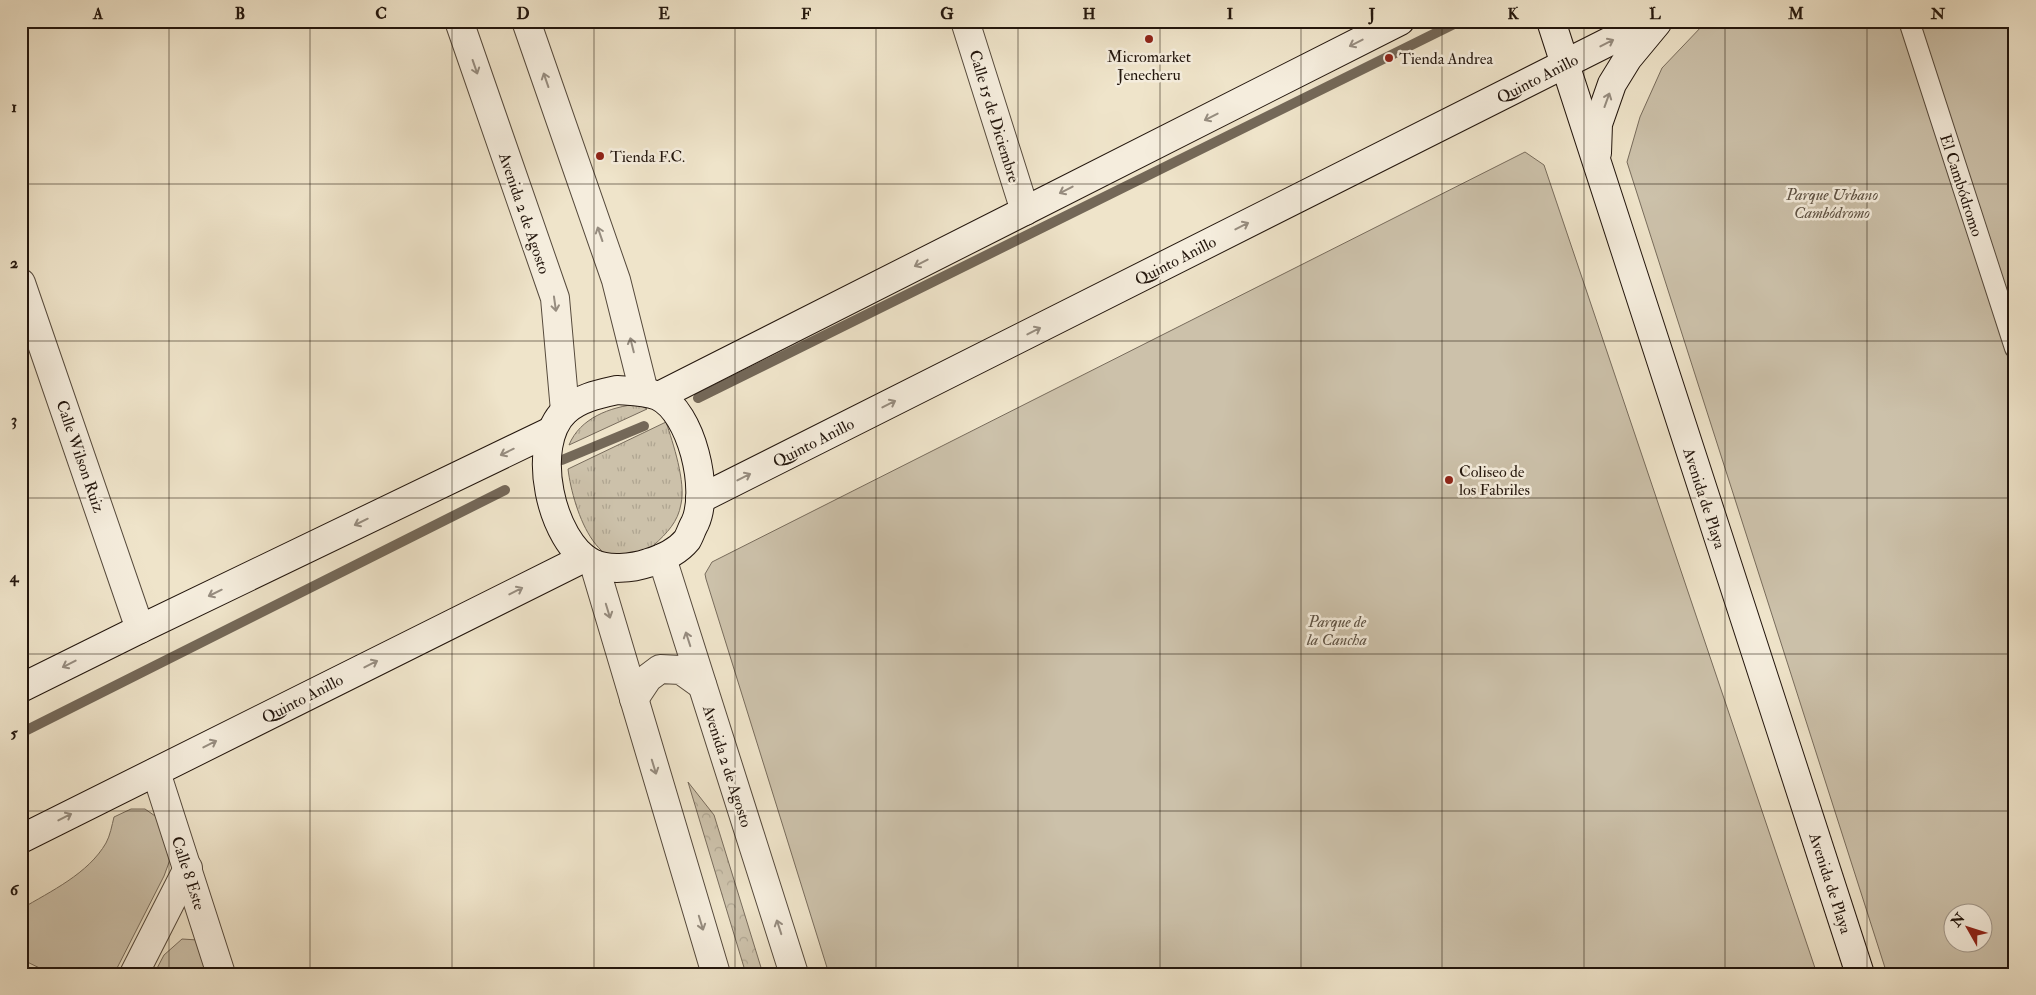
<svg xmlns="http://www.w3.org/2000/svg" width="2036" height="995" font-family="'IM FELL Double Pica',serif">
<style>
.grass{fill:url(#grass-tufts);stroke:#786c5c}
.forest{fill:url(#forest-crowns);stroke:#786c5c}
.park{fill:#ccc1aa;stroke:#786c5c;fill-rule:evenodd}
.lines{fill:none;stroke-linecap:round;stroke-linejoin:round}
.stream{stroke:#746858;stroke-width:10}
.service-casing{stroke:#564a3c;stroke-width:22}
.minor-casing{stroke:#564a3c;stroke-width:30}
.tertiary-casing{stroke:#564a3c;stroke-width:30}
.secondary-casing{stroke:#23160d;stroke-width:30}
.service{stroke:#f5eddd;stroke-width:20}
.minor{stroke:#f5eddd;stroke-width:28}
.tertiary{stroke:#f5eddd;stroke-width:28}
.secondary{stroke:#f5eddd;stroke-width:28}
.oneway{stroke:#968c7f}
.grid{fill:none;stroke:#23160d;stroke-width:1;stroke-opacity:0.55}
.poi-dot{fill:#8f2418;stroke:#f5eddd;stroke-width:2}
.labels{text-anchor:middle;stroke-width:5;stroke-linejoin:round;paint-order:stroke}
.poi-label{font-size:16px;fill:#23160d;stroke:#f5eddd;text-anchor:start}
.street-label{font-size:16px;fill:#23160d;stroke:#f5eddd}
.park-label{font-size:16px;font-style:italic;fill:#5e5244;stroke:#f5eddd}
.neatline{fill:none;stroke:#23160d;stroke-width:2}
.grid-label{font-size:16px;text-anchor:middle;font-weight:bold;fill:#23160d}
</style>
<defs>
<pattern id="grass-tufts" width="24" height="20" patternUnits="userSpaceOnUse" patternTransform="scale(1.25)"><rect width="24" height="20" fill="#ccc1aa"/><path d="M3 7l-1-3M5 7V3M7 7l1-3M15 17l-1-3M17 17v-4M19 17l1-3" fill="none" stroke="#afa591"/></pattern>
<pattern id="forest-crowns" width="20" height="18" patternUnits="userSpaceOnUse" patternTransform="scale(1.25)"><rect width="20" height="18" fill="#ccc1aa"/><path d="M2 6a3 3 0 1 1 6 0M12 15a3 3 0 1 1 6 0" fill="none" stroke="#afa591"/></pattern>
</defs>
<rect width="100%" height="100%" fill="#efe4ca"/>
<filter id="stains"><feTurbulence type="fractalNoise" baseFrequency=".004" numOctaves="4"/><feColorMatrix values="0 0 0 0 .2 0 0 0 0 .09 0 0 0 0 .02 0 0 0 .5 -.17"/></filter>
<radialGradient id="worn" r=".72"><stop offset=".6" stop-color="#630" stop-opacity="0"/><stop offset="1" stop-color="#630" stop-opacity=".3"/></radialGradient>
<g class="grass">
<path d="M 638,404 L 647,409 L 569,445 C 580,418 610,407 638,404 Z"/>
<path d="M 666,422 C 673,443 686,482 681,504 C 678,522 667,533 654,545 C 601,594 573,510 568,469 Z"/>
</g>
<path class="forest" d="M 688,782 L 714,815 L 763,974 L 746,974 Z"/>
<g class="park">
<path d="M 1710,21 L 2015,21 L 2015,974 L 1887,974 L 1627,162 L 1640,117 L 1662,68 L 1703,25 ZM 1954,912 L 1984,912 L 1984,942 L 1954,942 Z"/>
<path d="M 1525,152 L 1544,165 L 1817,974 L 829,974 L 706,579 L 705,574 L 712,562 Z"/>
<path d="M 131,809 L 145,809 L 158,818 L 171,857 L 164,876 L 114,974 L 52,974 L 21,959 L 21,909 C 51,891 88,874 106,843 C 110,836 112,825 114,817 Z"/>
<path d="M 182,939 L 198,940 L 209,974 L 154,974 L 164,955 Z"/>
</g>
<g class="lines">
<g class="stream">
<path d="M 698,398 L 1460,21"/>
<path d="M 562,460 L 644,426"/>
<path d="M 21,733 L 505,490"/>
</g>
<defs>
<path id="service" d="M 1909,21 L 2015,348"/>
<g id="minor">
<path d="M 965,21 L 1025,211"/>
<path d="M 21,283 L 140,629"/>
<path d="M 156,772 L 221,974"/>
<path d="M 134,974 L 188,868"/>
</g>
<g id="tertiary">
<path d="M 459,21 L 555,298 L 565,411"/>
<path d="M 526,21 L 616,280 L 644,392"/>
<path d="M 662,558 L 794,974"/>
<path d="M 594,564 L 716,974"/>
<path d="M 634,699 L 648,678 L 660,669 L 681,670 L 702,685"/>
</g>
<g id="secondary">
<path d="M 1551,21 L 1860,974"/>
<path d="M 1597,153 L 1598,124 L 1612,84 L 1628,58 L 1657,23"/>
<path d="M 617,390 C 630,391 646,391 658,396 C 692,412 710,491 695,523 C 692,528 690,535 687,540 C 678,551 661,559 648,563 C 633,568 608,571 592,563 C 551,542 529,445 565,411 C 579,398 599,394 617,390 Z"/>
<path d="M 659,396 L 1400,21"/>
<path d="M 700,499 L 1650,21"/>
<path d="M 21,688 L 140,629 L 551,431"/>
<path d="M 21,839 L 584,558"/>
</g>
</defs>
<use href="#service" class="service-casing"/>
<use href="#minor" class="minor-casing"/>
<use href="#tertiary" class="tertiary-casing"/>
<use href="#secondary" class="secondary-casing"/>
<use href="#service" class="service"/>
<use href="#minor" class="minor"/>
<use href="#tertiary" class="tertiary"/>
<use href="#secondary" class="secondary"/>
</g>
<defs><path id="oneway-shaft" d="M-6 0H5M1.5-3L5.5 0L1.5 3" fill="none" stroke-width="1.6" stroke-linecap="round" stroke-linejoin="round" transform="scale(1.25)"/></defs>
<g class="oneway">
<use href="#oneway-shaft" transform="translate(1356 43) rotate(153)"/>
<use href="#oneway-shaft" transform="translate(1607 43) rotate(-27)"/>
<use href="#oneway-shaft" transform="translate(475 67) rotate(71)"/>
<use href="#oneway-shaft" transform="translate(546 80) rotate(-109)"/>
<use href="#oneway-shaft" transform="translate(1607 100) rotate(-70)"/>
<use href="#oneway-shaft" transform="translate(1211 117) rotate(153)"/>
<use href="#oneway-shaft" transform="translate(1066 190) rotate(153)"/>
<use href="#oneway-shaft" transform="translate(1242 226) rotate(-27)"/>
<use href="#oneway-shaft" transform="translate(600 234) rotate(-109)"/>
<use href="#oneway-shaft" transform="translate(921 263) rotate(153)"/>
<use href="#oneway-shaft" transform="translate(555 304) rotate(82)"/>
<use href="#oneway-shaft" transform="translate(1034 331) rotate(-27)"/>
<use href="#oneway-shaft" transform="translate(632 345) rotate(-104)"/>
<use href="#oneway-shaft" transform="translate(889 404) rotate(-27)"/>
<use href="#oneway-shaft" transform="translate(507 452) rotate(154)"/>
<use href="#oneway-shaft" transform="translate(744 477) rotate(-27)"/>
<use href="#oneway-shaft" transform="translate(361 522) rotate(154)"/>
<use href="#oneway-shaft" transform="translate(516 591) rotate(-27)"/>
<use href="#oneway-shaft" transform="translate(215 593) rotate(154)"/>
<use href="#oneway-shaft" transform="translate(608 611) rotate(73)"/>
<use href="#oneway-shaft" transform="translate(688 639) rotate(-108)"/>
<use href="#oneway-shaft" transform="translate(69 664) rotate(153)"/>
<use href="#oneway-shaft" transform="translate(371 664) rotate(-27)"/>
<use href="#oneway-shaft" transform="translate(210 744) rotate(-27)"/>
<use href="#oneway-shaft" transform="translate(654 767) rotate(73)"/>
<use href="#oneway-shaft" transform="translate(65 817) rotate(-27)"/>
<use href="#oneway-shaft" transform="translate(701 923) rotate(73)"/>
<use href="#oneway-shaft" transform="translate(779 927) rotate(-108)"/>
</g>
<path class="grid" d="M 169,21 L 169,974M 310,21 L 310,974M 452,21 L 452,974M 594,21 L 594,974M 735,21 L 735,974M 876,21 L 876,974M 1018,21 L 1018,974M 1160,21 L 1160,974M 1301,21 L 1301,974M 1442,21 L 1442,974M 1584,21 L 1584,974M 1725,21 L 1725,974M 1867,21 L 1867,974M 21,184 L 2015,184M 21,341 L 2015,341M 21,498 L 2015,498M 21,654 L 2015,654M 21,811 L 2015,811"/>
<g class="poi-dot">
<circle cx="1149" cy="39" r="5"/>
<circle cx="1389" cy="58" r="5"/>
<circle cx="600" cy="156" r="5"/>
<circle cx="1449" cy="480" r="5"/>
</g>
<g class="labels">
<g class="poi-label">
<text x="1149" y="62" text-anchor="middle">Micromarket<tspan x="1149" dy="18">Jenecheru</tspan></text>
<text x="1399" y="64">Tienda Andrea</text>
<text x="610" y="162">Tienda F.C.</text>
<text x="1459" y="477">Coliseo de<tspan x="1459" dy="18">los Fabriles</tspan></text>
</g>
<g class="street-label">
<text transform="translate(1537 78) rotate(-27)" y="6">Quinto Anillo</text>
<text transform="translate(995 116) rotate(73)" y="6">Calle 15 de Diciembre</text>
<text transform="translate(1962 185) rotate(72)" y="6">El Cambódromo</text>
<text transform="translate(525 213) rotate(71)" y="6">Avenida 2 de Agosto</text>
<text transform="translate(1175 260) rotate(-27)" y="6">Quinto Anillo</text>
<text transform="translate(813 442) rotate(-27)" y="6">Quinto Anillo</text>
<text transform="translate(81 456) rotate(71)" y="6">Calle Wilson Ruiz</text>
<text transform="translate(1705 498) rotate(72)" y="6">Avenida de Playa</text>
<text transform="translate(302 698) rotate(-27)" y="6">Quinto Anillo</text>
<text transform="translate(728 766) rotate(72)" y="6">Avenida 2 de Agosto</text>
<text transform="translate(189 873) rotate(72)" y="6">Calle 8 Este</text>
<text transform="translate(1831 883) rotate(72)" y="6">Avenida de Playa</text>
</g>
<g class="park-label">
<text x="1832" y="200">Parque Urbano<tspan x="1832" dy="18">Cambódromo</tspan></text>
<text x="1337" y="627">Parque de<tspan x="1337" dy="18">la Cancha</tspan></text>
</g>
</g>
<rect width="2036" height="995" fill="none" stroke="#efe4ca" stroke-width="55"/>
<g transform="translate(1968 928) rotate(309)"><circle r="24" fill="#f5eddd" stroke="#a1978a"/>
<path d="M0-4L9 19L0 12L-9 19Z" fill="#8f2418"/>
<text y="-8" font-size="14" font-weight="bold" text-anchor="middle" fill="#23160d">N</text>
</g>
<rect x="28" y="28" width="1980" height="940" class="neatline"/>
<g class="grid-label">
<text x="98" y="19">A</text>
<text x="240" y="19">B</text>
<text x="381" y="19">C</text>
<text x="523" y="19">D</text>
<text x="664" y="19">E</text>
<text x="806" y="19">F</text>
<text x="947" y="19">G</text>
<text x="1089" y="19">H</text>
<text x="1230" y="19">I</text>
<text x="1372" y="19">J</text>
<text x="1513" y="19">K</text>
<text x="1655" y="19">L</text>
<text x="1796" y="19">M</text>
<text x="1938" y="19">N</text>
<text x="14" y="112">1</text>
<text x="14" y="268">2</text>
<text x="14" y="425">3</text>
<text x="14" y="582">4</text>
<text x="14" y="738">5</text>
<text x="14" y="895">6</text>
</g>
<rect width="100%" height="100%" filter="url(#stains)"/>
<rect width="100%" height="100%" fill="url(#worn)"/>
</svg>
